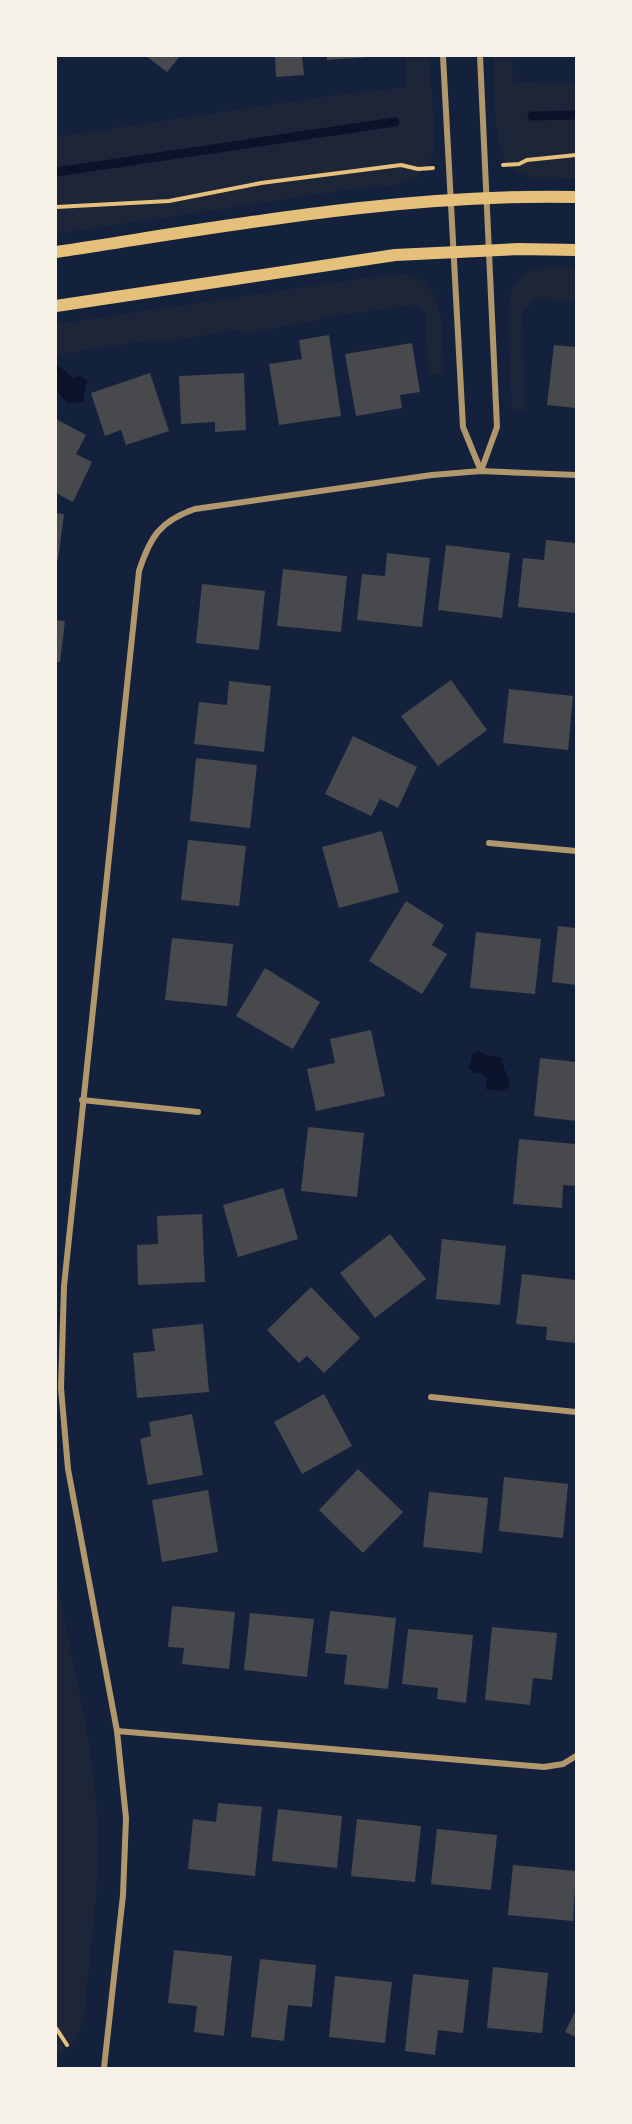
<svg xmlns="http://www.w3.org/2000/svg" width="632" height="2124" font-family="'Libre Baskerville',serif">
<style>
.green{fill:#1d2539}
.water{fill:#0b132b}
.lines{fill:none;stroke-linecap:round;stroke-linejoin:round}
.stream{stroke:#0b132b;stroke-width:9}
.building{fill:#48494c}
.path{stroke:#e5c07b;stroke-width:4}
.minor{stroke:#b1986c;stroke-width:6}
.secondary{stroke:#e5c07b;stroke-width:12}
</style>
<rect width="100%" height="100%" fill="#14213d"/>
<g class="green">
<path d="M 405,56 L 429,56 C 430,77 438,142 431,159 C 428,168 418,177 408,181 C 391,188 371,187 353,189 L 56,234 L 56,137 L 328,96 L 406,87 Z"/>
<path d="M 494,56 L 512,56 L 513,82 L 576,83 L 576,178 C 562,178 544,181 530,177 C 519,174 509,168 504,158 C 492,137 495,81 494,56 Z"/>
<path d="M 549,267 L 576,268 L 576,301 L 534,299 L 523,313 L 525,410 L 512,411 L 508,339 L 509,297 L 514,285 L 523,275 L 533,270 Z"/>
<path d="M 398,273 C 450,279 442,336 444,374 L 429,375 L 425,312 L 415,305 L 326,317 L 326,319 L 241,334 L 240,330 L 158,342 L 157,339 L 56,355 L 56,324 Z"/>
<path d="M 56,1577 C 70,1655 92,1732 97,1812 C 102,1879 90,1949 84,2017 C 80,2034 73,2049 56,2056 Z"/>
</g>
<g class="water">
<path d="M 56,364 L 74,378 L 80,375 L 87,381 L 83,402 L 67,403 L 56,390 Z"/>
<path d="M 478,1051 L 489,1056 L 501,1057 C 504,1062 503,1066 505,1071 C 516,1092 503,1092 486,1089 L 487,1078 L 481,1073 L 475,1073 L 469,1069 L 472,1055 Z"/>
</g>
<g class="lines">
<g class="stream">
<path d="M 532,116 L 576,115"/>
<path d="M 56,172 L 395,122"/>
</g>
</g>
<g class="building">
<path d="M 146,56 L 180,56 L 167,72 Z"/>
<path d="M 275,56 L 302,56 L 304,75 L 276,77 Z"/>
<path d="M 327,56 L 370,56 L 370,57 L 327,60 Z"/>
<path d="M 329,335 L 341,416 L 279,425 L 269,364 L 302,359 L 299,340 Z"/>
<path d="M 412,343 L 420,392 L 400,395 L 402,408 L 356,416 L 345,354 Z"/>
<path d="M 554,345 L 576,347 L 576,408 L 547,405 Z"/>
<path d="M 150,373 L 169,431 L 126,445 L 121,430 L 105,436 L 91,393 Z"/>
<path d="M 244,373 L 246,430 L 215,432 L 215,422 L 181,424 L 179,376 Z"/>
<path d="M 56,419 L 86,435 L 76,454 L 92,462 L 73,502 L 56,493 Z"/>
<path d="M 56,513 L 64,514 L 58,560 L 56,560 Z"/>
<path d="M 546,540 L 576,543 L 576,613 L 518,607 L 523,558 L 544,560 Z"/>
<path d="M 446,545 L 510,553 L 502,618 L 438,610 Z"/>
<path d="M 387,553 L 430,558 L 422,627 L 357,620 L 362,574 L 385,576 Z"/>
<path d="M 283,569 L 347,576 L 341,632 L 277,626 Z"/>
<path d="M 202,584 L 265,591 L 259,650 L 196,643 Z"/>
<path d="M 56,620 L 65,621 L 60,662 L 56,662 Z"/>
<path d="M 451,680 L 487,730 L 438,766 L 401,716 Z"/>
<path d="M 229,681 L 271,686 L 264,752 L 194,744 L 199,702 L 227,705 Z"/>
<path d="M 509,689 L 573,696 L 568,750 L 503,743 Z"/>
<path d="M 353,736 L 417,767 L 398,808 L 380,799 L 371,816 L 325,794 Z"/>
<path d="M 196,758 L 257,765 L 250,828 L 190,821 Z"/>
<path d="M 382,831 L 399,892 L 339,908 L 322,847 Z"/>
<path d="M 188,840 L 246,846 L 239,906 L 181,900 Z"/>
<path d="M 406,901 L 444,925 L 432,945 L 447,954 L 422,994 L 369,961 Z"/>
<path d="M 558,926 L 576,928 L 576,985 L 552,982 Z"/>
<path d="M 476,932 L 541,939 L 535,994 L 470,988 Z"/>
<path d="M 172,938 L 233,944 L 227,1006 L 165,1000 Z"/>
<path d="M 265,968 L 320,1002 L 293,1049 L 236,1016 Z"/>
<path d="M 371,1030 L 385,1096 L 316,1111 L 307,1069 L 335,1063 L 330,1039 Z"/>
<path d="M 540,1058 L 576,1062 L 576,1121 L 534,1116 Z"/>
<path d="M 308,1127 L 364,1133 L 357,1197 L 301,1191 Z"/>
<path d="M 519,1139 L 576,1144 L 576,1186 L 563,1185 L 562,1208 L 513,1204 Z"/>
<path d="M 283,1188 L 298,1239 L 238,1257 L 223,1205 Z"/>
<path d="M 202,1214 L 205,1282 L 138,1285 L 137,1245 L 158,1244 L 157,1216 Z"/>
<path d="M 390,1234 L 426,1279 L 375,1318 L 340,1273 Z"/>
<path d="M 442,1239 L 506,1246 L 500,1305 L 436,1299 Z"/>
<path d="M 522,1274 L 576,1280 L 576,1343 L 546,1340 L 547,1327 L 516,1324 Z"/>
<path d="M 311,1287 L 360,1338 L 324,1373 L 307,1356 L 299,1363 L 267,1330 Z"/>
<path d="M 203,1324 L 209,1392 L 137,1398 L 133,1353 L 155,1351 L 152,1329 Z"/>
<path d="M 324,1394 L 352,1446 L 302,1474 L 274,1422 Z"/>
<path d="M 192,1414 L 203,1475 L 148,1485 L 140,1439 L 151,1436 L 149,1422 Z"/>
<path d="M 358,1469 L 403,1512 L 363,1553 L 319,1510 Z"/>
<path d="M 504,1477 L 568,1484 L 563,1538 L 499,1531 Z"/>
<path d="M 208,1490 L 218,1552 L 162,1562 L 152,1500 Z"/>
<path d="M 429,1492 L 488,1498 L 482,1553 L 423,1547 Z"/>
<path d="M 172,1606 L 235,1612 L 229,1669 L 182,1664 L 184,1648 L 168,1647 Z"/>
<path d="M 330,1611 L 396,1618 L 388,1689 L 344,1684 L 347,1655 L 325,1653 Z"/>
<path d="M 250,1613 L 314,1619 L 307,1677 L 244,1670 Z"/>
<path d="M 492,1627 L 557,1633 L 552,1680 L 533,1678 L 530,1705 L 485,1700 Z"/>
<path d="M 408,1629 L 473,1635 L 466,1703 L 437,1699 L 438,1688 L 402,1684 Z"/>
<path d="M 218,1803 L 262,1807 L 255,1876 L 188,1869 L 193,1819 L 216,1822 Z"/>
<path d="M 278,1809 L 342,1816 L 337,1868 L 272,1861 Z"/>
<path d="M 357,1819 L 421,1826 L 415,1882 L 351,1876 Z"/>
<path d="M 437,1829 L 497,1835 L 491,1890 L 431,1884 Z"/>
<path d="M 513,1865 L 576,1871 L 573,1921 L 508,1915 Z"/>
<path d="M 174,1950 L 232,1956 L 224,2036 L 194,2032 L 197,2006 L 168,2003 Z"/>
<path d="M 260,1959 L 316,1965 L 312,2007 L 288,2005 L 284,2041 L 251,2037 Z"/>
<path d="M 493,1967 L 548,1973 L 542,2033 L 487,2028 Z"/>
<path d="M 413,1974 L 469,1980 L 463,2033 L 438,2030 L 435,2055 L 405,2051 Z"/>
<path d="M 335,1976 L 392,1982 L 385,2043 L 329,2037 Z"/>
<path d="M 576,2010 L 576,2037 L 565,2032 Z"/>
</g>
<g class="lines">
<g class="path">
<path d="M 503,165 L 519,164 L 527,160 L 576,155"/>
<path d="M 56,207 L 169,201 L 261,183 L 401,165 L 418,169 L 433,168"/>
<path d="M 56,2028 L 67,2045"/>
</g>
<g class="minor">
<path d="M 443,56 L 463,427 L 481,471"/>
<path d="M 480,56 L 497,427 L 481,471"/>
<path d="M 489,843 L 576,851"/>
<path d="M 82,1100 L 198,1112"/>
<path d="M 431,1397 L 576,1412"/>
<path d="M 117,1731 L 544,1767 L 563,1764 L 576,1756"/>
<path d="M 104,2068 L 123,1895 L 126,1818 L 117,1731 L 68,1469 L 61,1388 L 64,1286 L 139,571 C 150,537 160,521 195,509 L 432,475 L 481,471 L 576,475"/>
</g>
<g class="secondary">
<path d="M 56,252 C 228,226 401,193 576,197"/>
<path d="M 56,306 L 395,255 L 519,249 L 576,250"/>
</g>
</g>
<rect width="632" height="2124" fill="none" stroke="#f6f1e7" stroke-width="114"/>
</svg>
